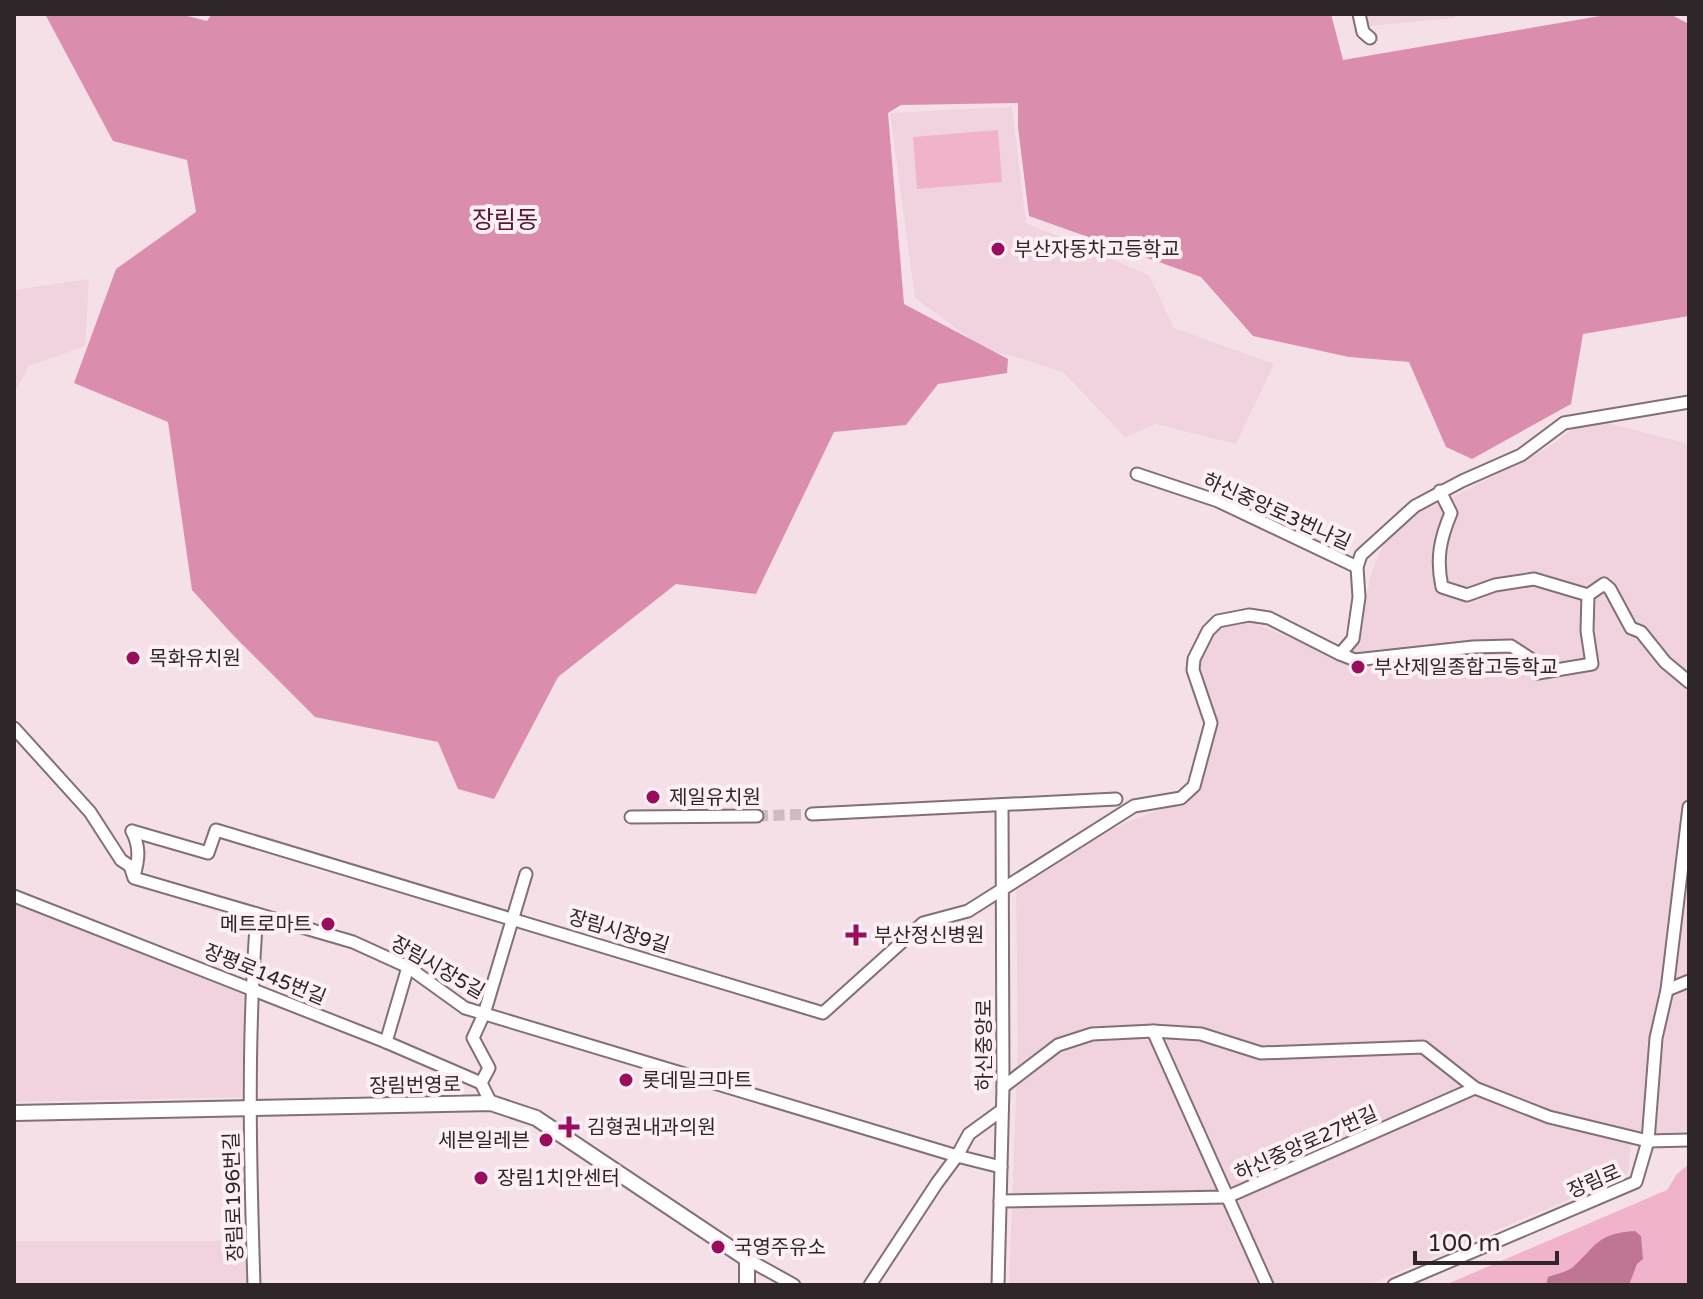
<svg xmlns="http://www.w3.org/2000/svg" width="1703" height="1299" font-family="'Varela Round','Noto Sans KR',sans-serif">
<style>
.built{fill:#f0d3de}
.green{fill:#f1b3cc}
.forest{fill:#db8dad}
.water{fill:#c07594}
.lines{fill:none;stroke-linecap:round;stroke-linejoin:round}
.minor-tunnel{stroke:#cdbbc2;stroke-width:11;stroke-dasharray:11 5.5;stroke-linecap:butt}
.minor-casing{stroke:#827077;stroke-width:15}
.tertiary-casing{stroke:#827077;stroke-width:18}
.minor{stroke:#fff;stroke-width:11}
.tertiary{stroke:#fff;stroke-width:14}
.poi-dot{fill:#9a0c5d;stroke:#fdf0f4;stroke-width:3}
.labels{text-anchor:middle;stroke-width:8;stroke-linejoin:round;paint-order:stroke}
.poi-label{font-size:20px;fill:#2e2629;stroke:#fdf0f4;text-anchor:start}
.street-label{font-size:20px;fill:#2e2629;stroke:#fdf0f4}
.quarter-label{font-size:24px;fill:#571736;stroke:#fdf0f4}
</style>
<rect width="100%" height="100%" fill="#f5e0e8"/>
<g class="built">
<path d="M 1354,14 L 1455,14 L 1454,18 L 1359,27 Z"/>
<path d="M 1012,107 L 1026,223 L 1149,275 L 1174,328 L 1274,364 L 1236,444 L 1155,424 L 1125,437 L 1064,373 L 1027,360 L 984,349 L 915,298 L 890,113 Z"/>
<path d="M 89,279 L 85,346 L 29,366 L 14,394 L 14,290 Z"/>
<path d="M 1588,418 L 1689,444 L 1689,1136 L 1631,1144 L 1628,1174 L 1368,1285 L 1009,1285 L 1018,1044 L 1016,888 L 1089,839 L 1142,816 L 1180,803 L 1194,791 L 1213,723 L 1198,664 L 1211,637 L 1221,624 L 1242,620 L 1252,622 L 1343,660 L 1358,639 L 1371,574 L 1385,539 L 1412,515 L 1453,497 L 1547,448 Z"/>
<path d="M 14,904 L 247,995 L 241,1097 L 14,1102 Z"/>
<path d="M 14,1241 L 248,1241 L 249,1285 L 14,1285 Z"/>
</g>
<g class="green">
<path d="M 998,130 L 1002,182 L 917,189 L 913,137 Z"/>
<path d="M 1689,1164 L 1689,1285 L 1445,1285 L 1667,1190 L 1677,1174 Z"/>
</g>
<path class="forest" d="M 45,14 L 180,14 L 207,21 L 212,14 L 1331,14 L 1343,60 L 1612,14 L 1670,14 L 1689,24 L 1689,316 L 1583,334 L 1571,404 L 1472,459 L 1446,447 L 1409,362 L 1349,357 L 1253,336 L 1201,277 L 1029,216 L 1018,127 L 1018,103 L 901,105 L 888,113 L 904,304 L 1008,359 L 1007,373 L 938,384 L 906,425 L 834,432 L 756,594 L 676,584 L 558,677 L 494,799 L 458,789 L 438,742 L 315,717 L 233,635 L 192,590 L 168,422 L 74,383 L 116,269 L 196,212 L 187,160 L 113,141 Z"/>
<path class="water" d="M 1635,1231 L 1641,1236 L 1643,1259 L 1637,1264 L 1629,1285 L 1546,1285 L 1548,1277 C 1556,1274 1567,1272 1573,1267 C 1597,1245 1598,1233 1635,1231 Z"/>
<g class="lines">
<path class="minor-tunnel" d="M 757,816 L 812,814"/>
<defs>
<g id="minor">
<path d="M 1359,14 L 1363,32 L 1370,38"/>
<path d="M 1137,474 L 1218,501 L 1357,567"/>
<path d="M 1440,491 L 1451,513 C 1440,539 1436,559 1442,587 L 1467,595 L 1495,585 L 1534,579 L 1588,595"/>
<path d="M 1340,654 L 1355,660 L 1473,647 L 1511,646 L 1531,659 L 1538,673 L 1592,664 L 1587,631 L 1588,595 L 1604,584 L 1610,589 L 1631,628 L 1641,632 L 1665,662 L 1689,682"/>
<path d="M 14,728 L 90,812 L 121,860 L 130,866 L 134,878 L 353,942 L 408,967 L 465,1008 L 957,1156 L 1001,1167"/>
<path d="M 812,814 L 1116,799"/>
<path d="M 631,817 L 757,816"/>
<path d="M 132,831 L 208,853 L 216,830 L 823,1013 L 923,923 L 968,911 L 1134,806 L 1181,798 L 1194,786 L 1211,723 L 1193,670 L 1194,659 L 1208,631 L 1218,621 L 1249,615 L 1269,618 L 1340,654 L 1353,639 L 1359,597 L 1357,567 L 1361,555 L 1415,506 L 1462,481 L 1521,455 L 1564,423 L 1689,402"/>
<path d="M 132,831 C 140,847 139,859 134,876"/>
<path d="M 14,896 L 386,1042 L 481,1083 L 491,1103"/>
<path d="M 1667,990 L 1689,981"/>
<path d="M 1153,1031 L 1267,1285"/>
<path d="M 386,1042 L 408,967"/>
<path d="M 481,1083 L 489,1068 L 473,1038 L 484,1014 L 526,874"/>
<path d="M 1003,1087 L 1058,1045 L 1092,1034 L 1153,1031 L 1201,1034 L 1261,1053 L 1423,1047 L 1475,1088 L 1549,1117 L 1648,1141 L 1689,1140"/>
<path d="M 1000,1201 L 1227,1197 L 1475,1088"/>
<path d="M 747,1259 L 794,1285"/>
<path d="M 254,1285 C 250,1161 247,1038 257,914"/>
<path d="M 870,1285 L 937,1183 L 957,1156 L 969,1134 L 1002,1110"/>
<path d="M 998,1285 L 1003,1087 L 1002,805"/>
<path d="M 1394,1285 L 1636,1182 L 1648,1141 L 1656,1038 L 1667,990 L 1689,807"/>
</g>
<path id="tertiary" d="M 14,1113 L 491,1103 L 536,1118 L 747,1259 L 747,1285"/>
</defs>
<use href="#minor" class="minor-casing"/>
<use href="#tertiary" class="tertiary-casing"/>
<use href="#minor" class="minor"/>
<use href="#tertiary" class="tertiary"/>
</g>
<g class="poi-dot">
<circle cx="998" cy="249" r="8"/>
<circle cx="133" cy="658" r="8"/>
<circle cx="1358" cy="667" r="8"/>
<circle cx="653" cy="797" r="8"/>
<circle cx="328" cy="924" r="8"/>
<path d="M852 923h8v8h8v8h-8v8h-8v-8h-8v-8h8z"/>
<circle cx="626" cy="1080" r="8"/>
<path d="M565 1115h8v8h8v8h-8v8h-8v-8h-8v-8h8z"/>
<circle cx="546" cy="1140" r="8"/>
<circle cx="481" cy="1178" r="8"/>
<circle cx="718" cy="1247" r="8"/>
</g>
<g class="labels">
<g class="poi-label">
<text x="1014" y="256">부산자동차고등학교</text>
<text x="149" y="665">목화유치원</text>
<text x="1374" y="674">부산제일종합고등학교</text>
<text x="669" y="804">제일유치원</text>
<text x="312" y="931" text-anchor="end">메트로마트</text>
<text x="874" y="942">부산정신병원</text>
<text x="642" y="1087">롯데밀크마트</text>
<text x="587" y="1134">김형권내과의원</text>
<text x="530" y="1147" text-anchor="end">세븐일레븐</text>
<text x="497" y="1185">장림1치안센터</text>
<text x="734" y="1254">국영주유소</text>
</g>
<g class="street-label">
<text transform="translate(1277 511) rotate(24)" y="7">하신중앙로3번나길</text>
<text transform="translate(619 931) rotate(17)" y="7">장림시장9길</text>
<text transform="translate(438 967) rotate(30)" y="7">장림시장5길</text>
<text transform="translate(265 974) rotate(22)" y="7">장평로145번길</text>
<text transform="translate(984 1045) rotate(-90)" y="7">하신중앙로</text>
<text transform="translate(415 1085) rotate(-1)" y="7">장림번영로</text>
<text transform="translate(1306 1143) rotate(-24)" y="7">하신중앙로27번길</text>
<text transform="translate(1594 1181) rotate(-23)" y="7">장림로</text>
<text transform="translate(233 1197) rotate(-92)" y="7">장림로196번길</text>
</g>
<g class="quarter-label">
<text x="505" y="228">장림동</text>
</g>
</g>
<rect width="1703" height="1299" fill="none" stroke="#2e2629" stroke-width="32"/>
<path d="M1415 1251v12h142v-12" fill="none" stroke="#2e2629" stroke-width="4"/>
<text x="1427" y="1251" font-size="24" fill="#2e2629" stroke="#fdf0f4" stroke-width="6" paint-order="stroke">100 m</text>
</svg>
